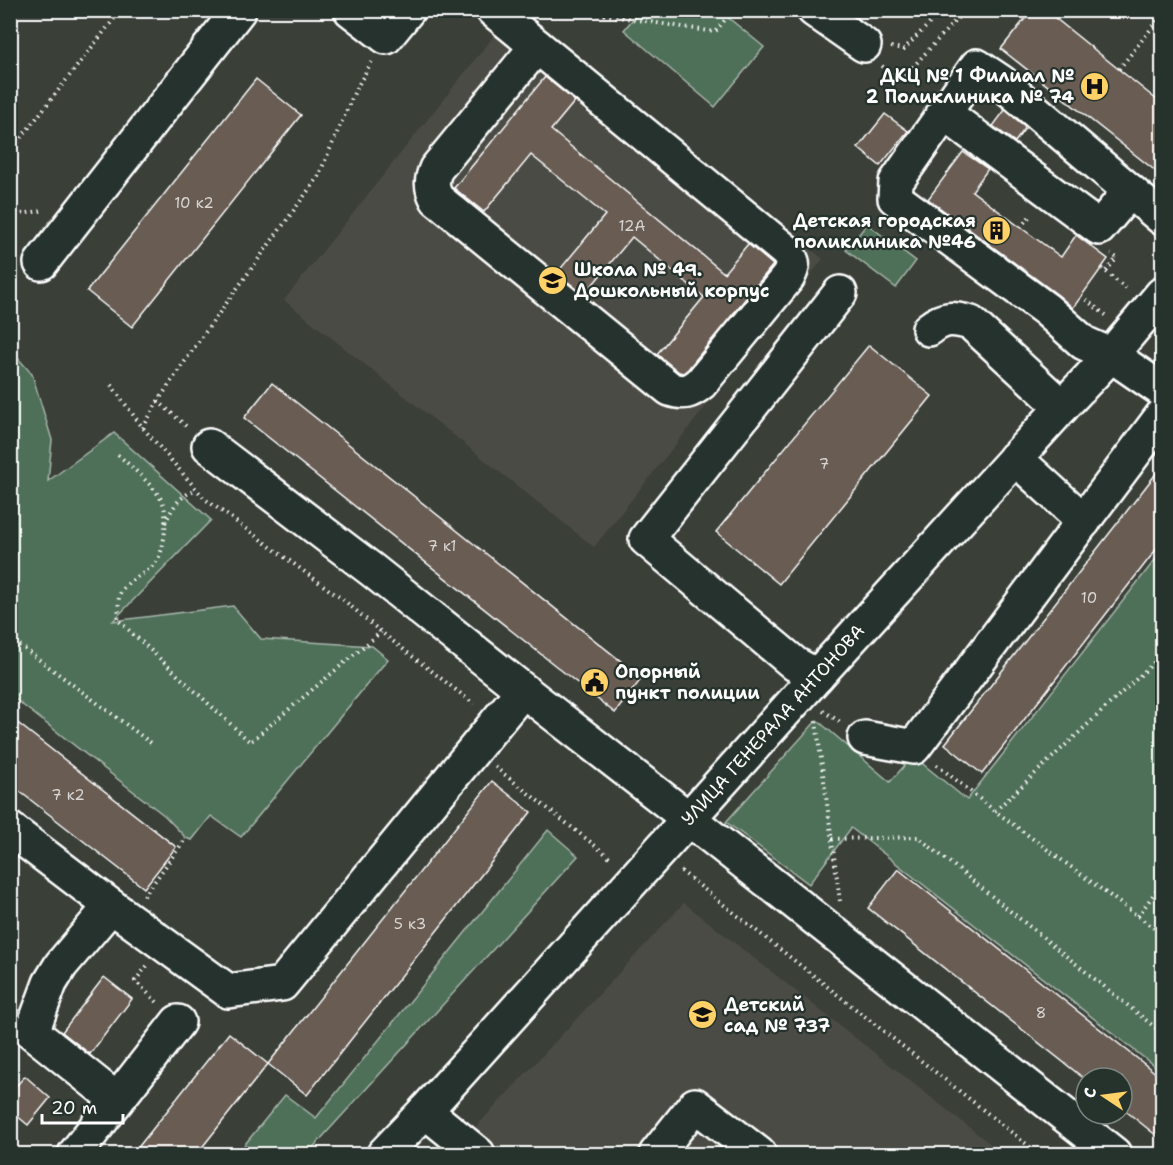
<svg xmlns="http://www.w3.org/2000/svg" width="1173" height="1165" font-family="'Shantell Sans',sans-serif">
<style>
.built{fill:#4c4b44}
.green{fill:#4f6f59;stroke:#a7b7ac;stroke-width:1.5}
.building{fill:#675b52;stroke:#fff;stroke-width:1.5}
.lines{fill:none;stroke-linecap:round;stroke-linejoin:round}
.minor-casing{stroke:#fff;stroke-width:38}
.path{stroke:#fff;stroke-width:4;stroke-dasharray:1.5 4.5;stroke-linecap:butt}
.minor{stroke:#26332d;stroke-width:33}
.labels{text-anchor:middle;stroke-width:4.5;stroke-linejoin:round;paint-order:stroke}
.number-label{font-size:15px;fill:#d9d6d4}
.poi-label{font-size:18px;font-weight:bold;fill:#fff;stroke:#26332d;text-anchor:start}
.street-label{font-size:18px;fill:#fff;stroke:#26332d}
</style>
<rect width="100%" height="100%" fill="#3a3f38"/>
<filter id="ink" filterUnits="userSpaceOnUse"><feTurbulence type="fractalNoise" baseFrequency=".0167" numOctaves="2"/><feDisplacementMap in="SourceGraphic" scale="12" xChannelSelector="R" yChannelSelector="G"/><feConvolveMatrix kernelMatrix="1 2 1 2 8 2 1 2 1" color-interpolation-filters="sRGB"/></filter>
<g filter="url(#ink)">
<g class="built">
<path d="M 513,12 L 823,259 L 594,547 L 284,300 Z"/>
<path d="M 684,903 L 1003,1154 L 507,1154 L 475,1128 Z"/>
</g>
<g class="green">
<path d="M 640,10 L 720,11 L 764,47 L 715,107 L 624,30 Z"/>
<path d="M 867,224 L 916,261 L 896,288 L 846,250 Z"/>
<path d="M 10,349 L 32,374 L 52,440 L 48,481 L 114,433 L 211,520 L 113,621 L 233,606 L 261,639 L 372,646 L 388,659 L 241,837 L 211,816 L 192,840 L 186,838 L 165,816 L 11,696 Z"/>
<path d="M 1162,551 L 1162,1072 L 851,828 L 809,884 L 726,822 L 817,720 L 890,782 L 913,756 L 967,800 Z"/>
<path d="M 548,830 L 578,856 L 307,1154 L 237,1154 L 285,1095 L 316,1118 Z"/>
</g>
<g class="building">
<path d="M 1032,10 L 1045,10 L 1162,104 L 1162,176 L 1001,49 Z"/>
<path d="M 545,77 L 575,101 L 551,130 L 724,273 L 748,244 L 773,265 L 688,369 L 683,373 L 679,372 L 657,354 L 704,297 L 632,237 L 584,295 L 561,276 L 557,273 L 605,215 L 531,155 L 484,212 L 454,188 Z"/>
<path d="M 256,79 L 301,115 L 132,327 L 87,291 Z"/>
<path d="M 1005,110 L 1026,127 L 1015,142 L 993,126 Z"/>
<path d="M 885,114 L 908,131 L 880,166 L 858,148 Z"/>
<path d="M 963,152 L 988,169 L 972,191 L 1020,227 L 1061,257 L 1076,235 L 1108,259 L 1073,308 L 1058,295 L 928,199 Z"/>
<path d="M 869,345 L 932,396 L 779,584 L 716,532 Z"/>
<path d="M 272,383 L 642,678 L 615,713 L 244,418 Z"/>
<path d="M 1162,466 L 1162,542 L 982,774 L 945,744 Z"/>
<path d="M 10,717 L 176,847 L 144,888 L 10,784 Z"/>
<path d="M 492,781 L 531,812 L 307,1095 L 268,1064 Z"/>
<path d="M 898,869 L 1162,1078 L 1162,1140 L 1122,1108 L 1122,1078 L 1086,1078 L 1086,1080 L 868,908 Z"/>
<path d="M 104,977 L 132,999 L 90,1054 L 62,1032 Z"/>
<path d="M 229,1033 L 268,1064 L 196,1155 L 132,1155 Z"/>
<path d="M 25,1076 L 50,1098 L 28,1125 L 10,1110 L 10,1093 Z"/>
</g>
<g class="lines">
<defs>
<g id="minor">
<path d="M 351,10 L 386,37 L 408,10"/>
<path d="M 493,10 L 786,251 C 794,261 794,266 788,277 L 701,383 C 690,392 684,394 670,389 L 437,199 C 431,188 431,180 436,169 L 537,46"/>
<path d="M 814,10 L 864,45"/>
<path d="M 944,113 L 1099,228 L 1130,191"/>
<path d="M 1162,218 L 1001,82 L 977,66 L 896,182 L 895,198 L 1047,310 L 1084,343 L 1111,355 L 1162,390"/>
<path d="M 41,263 L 239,10"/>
<path d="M 929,329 C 944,317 953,318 971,323 L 1062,407"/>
<path d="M 209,446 L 372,570 L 523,690 L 689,819 L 1114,1154"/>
<path d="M 1015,458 L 1084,521"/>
<path d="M 817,676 L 795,664 L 646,539 L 840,293"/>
<path d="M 865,738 L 914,747 L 1162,416"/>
<path d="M 10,829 L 111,906 L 228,991 L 282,984 L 523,690"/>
<path d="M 111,906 L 61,965 L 50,983 L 32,1032 L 117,1100"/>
<path d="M 425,1111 L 478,1154"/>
<path d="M 75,1154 L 178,1022"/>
<path d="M 384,1154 L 425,1111 L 817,676 L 1062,407 L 1111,355 L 1162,294"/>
<path d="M 656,1154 L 695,1105 L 759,1154"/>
</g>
</defs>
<use href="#minor" class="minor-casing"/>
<g class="path">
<path d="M 574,10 L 715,32 L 733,10"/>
<path d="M 891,47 L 904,49 L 943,10"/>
<path d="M 882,66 L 900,81 L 965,10"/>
<path d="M 1119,69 L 1162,15"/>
<path d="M 10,152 L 121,10"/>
<path d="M 10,216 L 45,210"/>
<path d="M 1020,227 L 1032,214"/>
<path d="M 1102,268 L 1128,291"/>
<path d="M 1106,271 L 1117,258 L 1111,254"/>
<path d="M 1081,296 L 1107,316"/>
<path d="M 111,385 L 143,428 L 205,499 L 346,602 L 381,632 L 474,704"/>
<path d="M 158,401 L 188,428"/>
<path d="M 143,428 L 158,401 L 196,345 L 318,177 L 355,91 L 372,61"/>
<path d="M 118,455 C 129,464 158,490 163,503 C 168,516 165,550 156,562 C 146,576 124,579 119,597 C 118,604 119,613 118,620 L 250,742 L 381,632"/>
<path d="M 165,523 C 173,507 179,496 196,490"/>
<path d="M 10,638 L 151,743"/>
<path d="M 823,711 L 842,723"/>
<path d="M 816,721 L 840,901"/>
<path d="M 937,765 L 995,811 L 1162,934"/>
<path d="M 495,767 L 612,859"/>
<path d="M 995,811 L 1162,655"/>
<path d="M 832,839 L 918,837 L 1162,1033"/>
<path d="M 681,871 L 1039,1154"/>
<path d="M 144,896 L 186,838"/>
<path d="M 1138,916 L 1156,891"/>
<path d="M 147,966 L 135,981 L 157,1002"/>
</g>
<use href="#minor" class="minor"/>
</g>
</g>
<defs>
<symbol id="hospital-disc" viewBox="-11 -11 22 22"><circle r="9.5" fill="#ffd166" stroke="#26332d"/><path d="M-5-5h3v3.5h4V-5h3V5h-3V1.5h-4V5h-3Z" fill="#111"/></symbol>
<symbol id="building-disc" viewBox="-11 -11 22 22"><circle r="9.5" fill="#ffd166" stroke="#26332d"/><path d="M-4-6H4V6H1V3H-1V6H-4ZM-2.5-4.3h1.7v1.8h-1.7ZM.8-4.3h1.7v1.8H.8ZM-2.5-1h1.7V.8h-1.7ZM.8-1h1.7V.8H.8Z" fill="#111"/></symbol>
<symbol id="school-disc" viewBox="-11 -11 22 22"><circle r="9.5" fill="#ffd166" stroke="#26332d"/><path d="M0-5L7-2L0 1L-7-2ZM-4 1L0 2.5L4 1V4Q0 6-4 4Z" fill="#111"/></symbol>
<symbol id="civic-disc" viewBox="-11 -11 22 22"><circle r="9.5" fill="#ffd166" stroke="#26332d"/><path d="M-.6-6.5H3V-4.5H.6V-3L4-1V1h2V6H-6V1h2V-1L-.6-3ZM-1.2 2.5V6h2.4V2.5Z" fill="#111"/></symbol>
</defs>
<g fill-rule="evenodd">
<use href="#hospital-disc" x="1078" y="70" width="33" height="33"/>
<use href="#building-disc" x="980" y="214" width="33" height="33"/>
<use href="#school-disc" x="536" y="264" width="33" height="33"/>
<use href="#civic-disc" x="578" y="666" width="33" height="33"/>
<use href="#school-disc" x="686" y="998" width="33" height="33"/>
</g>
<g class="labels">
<g class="number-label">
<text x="194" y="208">10 к2</text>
<text x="632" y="231">12А</text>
<text x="824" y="469">7</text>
<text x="442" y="551">7 к1</text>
<text x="1089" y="603">10</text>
<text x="68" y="800">7 к2</text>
<text x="410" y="929">5 к3</text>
<text x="1041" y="1018">8</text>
</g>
<g class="poi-label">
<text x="1074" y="82" text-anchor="end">ДКЦ № 1 Филиал №<tspan x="1074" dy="21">2 Поликлиника № 74</tspan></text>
<text x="976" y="227" text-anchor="end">Детская городская<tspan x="976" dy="21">поликлиника №46</tspan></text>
<text x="574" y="276">Школа № 49.<tspan x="574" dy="21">Дошкольный корпус</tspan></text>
<text x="615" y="678">Опорный<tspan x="615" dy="21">пункт полиции</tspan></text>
<text x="724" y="1011">Детский<tspan x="724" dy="21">сад № 737</tspan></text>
</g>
<g class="street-label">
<text transform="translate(773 725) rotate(-48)" y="6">УЛИЦА ГЕНЕРАЛА АНТОНОВА</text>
</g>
</g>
<rect width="1173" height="1165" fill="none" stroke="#26332d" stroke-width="36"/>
<rect x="18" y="18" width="1137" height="1129" fill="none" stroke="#fff" stroke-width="2" filter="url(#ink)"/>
<g transform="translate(1104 1096) rotate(283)"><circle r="28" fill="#26332d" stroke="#7d8581" stroke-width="1.5"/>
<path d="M0-4.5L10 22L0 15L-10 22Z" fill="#ffd166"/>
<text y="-9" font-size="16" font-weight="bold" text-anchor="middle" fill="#ffffff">С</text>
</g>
<path d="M42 1114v9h81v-9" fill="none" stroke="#ffffff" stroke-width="3"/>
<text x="51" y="1114" font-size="18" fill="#ffffff" stroke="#26332d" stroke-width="4.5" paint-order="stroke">20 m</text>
</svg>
